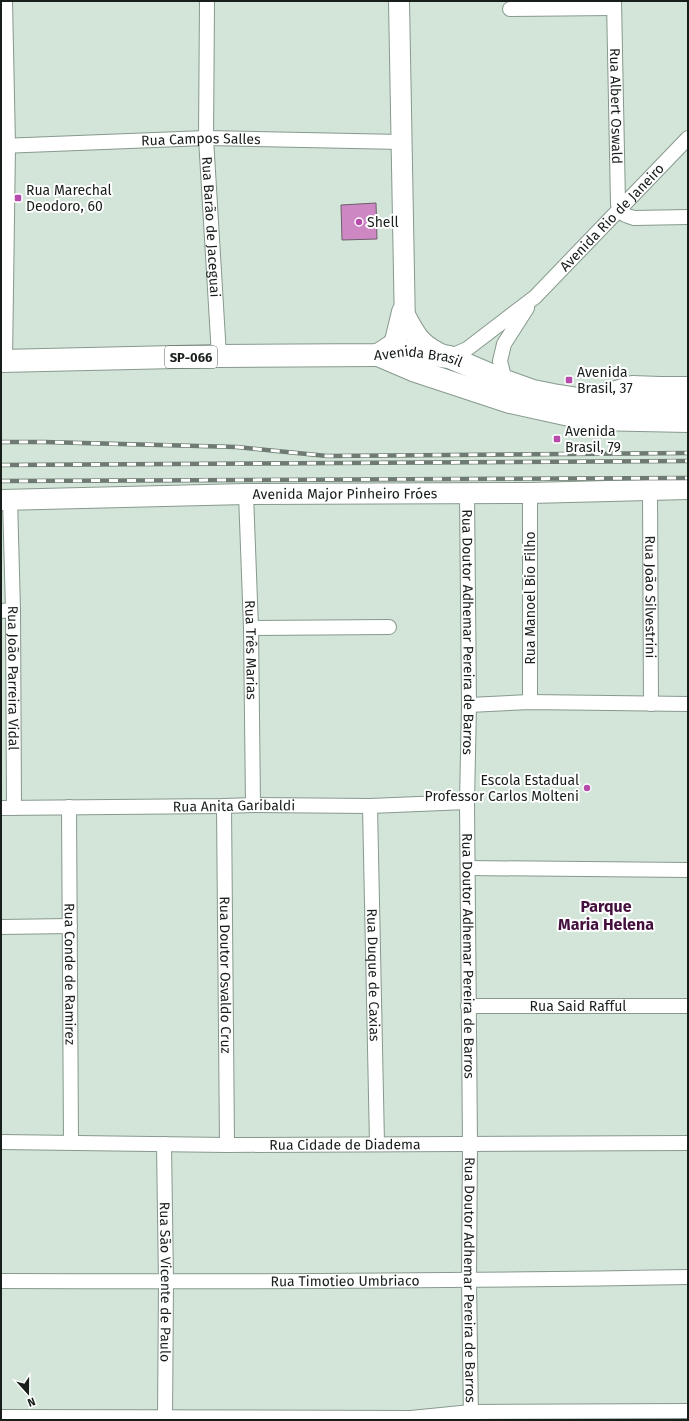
<svg xmlns="http://www.w3.org/2000/svg" width="689" height="1421" font-family="'Fira Sans',sans-serif">
<style>
.building{fill:#cd87c3;stroke:#6c5e6a}
.lines{fill:none;stroke-linecap:round;stroke-linejoin:round}
.street-casing{stroke:#87998d;stroke-width:16}
.secondary-casing{stroke:#87998d;stroke-width:22}
.highway-casing{stroke:#87998d;stroke-width:24}
.street{stroke:#fff;stroke-width:14}
.secondary{stroke:#fff;stroke-width:20}
.highway{stroke:#fff;stroke-width:22}
.rail-casing{stroke:#6f7b72;stroke-width:4.5}
.rail{stroke:#fff;stroke-width:3;stroke-dasharray:9;stroke-linecap:butt}
.poi-dot{fill:#b74bac;stroke:#fff;stroke-width:1.5}
.labels{text-anchor:middle;stroke-width:4;stroke-linejoin:round;paint-order:stroke}
.shield{fill:#fff;stroke:#5d625f;stroke-width:1}
.shield-label{font-size:13px;font-weight:bold;fill:#181e1a}
.street-label{font-size:14px;fill:#181e1a;stroke:#fff}
.poi-label{font-size:14px;fill:#181e1a;stroke:#fff;text-anchor:start}
.quarter-label{font-size:16px;font-weight:bold;fill:#44113f;stroke:#fff}
</style>
<rect width="100%" height="100%" fill="#d2e5d8"/>
<path class="building" d="M 376,203 L 377,239 L 342,240 L 341,205 Z"/>
<g class="lines">
<defs>
<g id="street">
<path id="s1" d="M 207,1 L 206,138 L 219,356"/>
<path id="s2" d="M 614,1 L 618,204 C 620,214 624,215 634,218 L 688,217"/>
<path d="M 510,9 L 614,8"/>
<path id="s3" d="M 1,146 L 206,138 L 402,142"/>
<path id="s4" d="M 449,357 L 467,349 L 535,297 L 688,138"/>
<path d="M 5,360 L 8,146 L 5,1"/>
<path d="M 505,381 L 500,361 L 504,344 L 527,308"/>
<path id="s5" d="M 650,490 L 651,704"/>
<path id="s6" d="M 467,492 L 469,705 L 467,802 L 470,1144 L 469,1281 L 471,1420"/>
<path id="s7" d="M 246,494 L 251,628 L 253,805"/>
<path id="s8" d="M 10,499 L 13,610 L 14,808"/>
<path d="M 1,611 L 13,610"/>
<path d="M 251,628 L 389,627"/>
<path d="M 530,702 L 530,493"/>
<path d="M 469,705 L 530,702 L 688,704"/>
<path id="s9" d="M 224,806 L 227,1145"/>
<path id="s10" d="M 370,806 L 377,1144"/>
<path id="s11" d="M 69,807 L 71,1142"/>
<path id="s12" d="M 1,808 L 224,806 L 253,805 L 370,806 L 467,802"/>
<path d="M 468,868 L 688,870"/>
<path d="M 1,927 L 70,926"/>
<path id="s13" d="M 468,1006 L 688,1006"/>
<path id="s14" d="M 1,1142 L 227,1145 L 688,1143"/>
<path id="s15" d="M 164,1144 L 166,1282 L 165,1420"/>
<path id="s16" d="M 1,1281 C 230,1282 459,1281 688,1277"/>
<path d="M 1,1417 L 411,1418 L 471,1412 L 688,1411"/>
</g>
<g id="secondary">
<path d="M 399,1 L 405,329"/>
<path d="M 404,313 C 416,336 420,345 445,356"/>
<path d="M 594,398 L 632,386 L 660,387 L 688,387"/>
<path d="M 592,420 L 688,422"/>
<path id="s17" d="M 1,500 L 246,494 L 530,493 L 688,489"/>
</g>
<g id="highway">
<path d="M 378,355 L 413,370 L 510,402 L 574,416 L 611,413"/>
<path d="M 378,355 L 392,346 L 396,341 L 403,312"/>
<path id="s18" d="M 1,361 L 219,356 L 378,355 L 407,351 L 449,357 L 505,381 L 533,391 L 553,395 L 585,400 L 688,402"/>
</g>
</defs>
<use href="#street" class="street-casing"/>
<use href="#secondary" class="secondary-casing"/>
<use href="#highway" class="highway-casing"/>
<use href="#street" class="street"/>
<use href="#secondary" class="secondary"/>
<use href="#highway" class="highway"/>
<defs>
<g id="rail">
<path d="M 1,442 L 44,442 L 237,447 L 327,456 L 688,453"/>
<path d="M 1,465 L 688,461"/>
<path d="M 1,481 L 688,478"/>
</g>
</defs>
<use href="#rail" class="rail-casing"/>
<use href="#rail" class="rail"/>
</g>
<g class="poi-dot">
<rect x="14" y="194" width="8" height="8" rx="2"/>
<circle cx="359" cy="222" r="4"/>
<rect x="565" y="376" width="8" height="8" rx="2"/>
<rect x="553" y="435" width="8" height="8" rx="2"/>
<circle cx="587" cy="788" r="4"/>
</g>
<g class="labels">
<rect class="shield" x="165" y="346" width="52" height="22" rx="3"/>
<g class="shield-label">
<text x="191" y="362">SP-066</text>
</g>
<g class="street-label">
<text dy="5" stroke="none"><textPath href="#s2" startOffset="105">Rua Albert Oswald</textPath></text>
<text dy="5" stroke="none"><textPath href="#s3" startOffset="200">Rua Campos Salles</textPath></text>
<text dy="5" stroke="none"><textPath href="#s4" startOffset="216">Avenida Rio de Janeiro</textPath></text>
<text dy="5" stroke="none"><textPath href="#s1" startOffset="226">Rua Barão de Jaceguai</textPath></text>
<text dy="5" stroke="none"><textPath href="#s18" startOffset="418">Avenida Brasil</textPath></text>
<text dy="5" stroke="none"><textPath href="#s17" startOffset="344">Avenida Major Pinheiro Fróes</textPath></text>
<text dy="5" stroke="none"><textPath href="#s5" startOffset="107">Rua João Silvestrini</textPath></text>
<text transform="translate(530 598) rotate(-90)" y="5">Rua Manoel Bio Filho</text>
<text dy="5" stroke="none"><textPath href="#s6" startOffset="140">Rua Doutor Adhemar Pereira de Barros</textPath></text>
<text dy="5" stroke="none"><textPath href="#s7" startOffset="156">Rua Três Marias</textPath></text>
<text dy="5" stroke="none"><textPath href="#s8" startOffset="179">Rua João Parreira Vidal</textPath></text>
<text dy="5" stroke="none"><textPath href="#s12" startOffset="233">Rua Anita Garibaldi</textPath></text>
<text dy="5" stroke="none"><textPath href="#s6" startOffset="464">Rua Doutor Adhemar Pereira de Barros</textPath></text>
<text dy="5" stroke="none"><textPath href="#s11" startOffset="167">Rua Conde de Ramirez</textPath></text>
<text dy="5" stroke="none"><textPath href="#s9" startOffset="169">Rua Doutor Osvaldo Cruz</textPath></text>
<text dy="5" stroke="none"><textPath href="#s10" startOffset="169">Rua Duque de Caxias</textPath></text>
<text dy="5" stroke="none"><textPath href="#s13" startOffset="110">Rua Said Rafful</textPath></text>
<text dy="5" stroke="none"><textPath href="#s14" startOffset="344">Rua Cidade de Diadema</textPath></text>
<text dy="5" stroke="none"><textPath href="#s6" startOffset="788">Rua Doutor Adhemar Pereira de Barros</textPath></text>
<text dy="5" stroke="none"><textPath href="#s16" startOffset="344">Rua Timotieo Umbriaco</textPath></text>
<text dy="5" stroke="none"><textPath href="#s15" startOffset="138">Rua São Vicente de Paulo</textPath></text>
</g>
<g class="poi-label">
<text x="26" y="195">Rua Marechal<tspan x="26" dy="16">Deodoro, 60</tspan></text>
<text x="367" y="227">Shell</text>
<text x="577" y="377">Avenida<tspan x="577" dy="16">Brasil, 37</tspan></text>
<text x="565" y="436">Avenida<tspan x="565" dy="16">Brasil, 79</tspan></text>
<text x="579" y="785" text-anchor="end">Escola Estadual<tspan x="579" dy="16">Professor Carlos Molteni</tspan></text>
</g>
<g class="quarter-label">
<text x="606" y="912">Parque<tspan x="606" dy="18">Maria Helena</tspan></text>
</g>
</g>
<rect width="689" height="1421" fill="none" stroke="#181e1a" stroke-width="4"/>
<g transform="translate(28 1393) rotate(159)" stroke="#ffffff" stroke-width="3" paint-order="stroke">
<path d="M0-3L7 15L0 10L-7 15Z" fill="#181e1a"/>
<text y="-6" font-size="11" font-weight="bold" text-anchor="middle" fill="#181e1a">N</text>
</g>
</svg>
